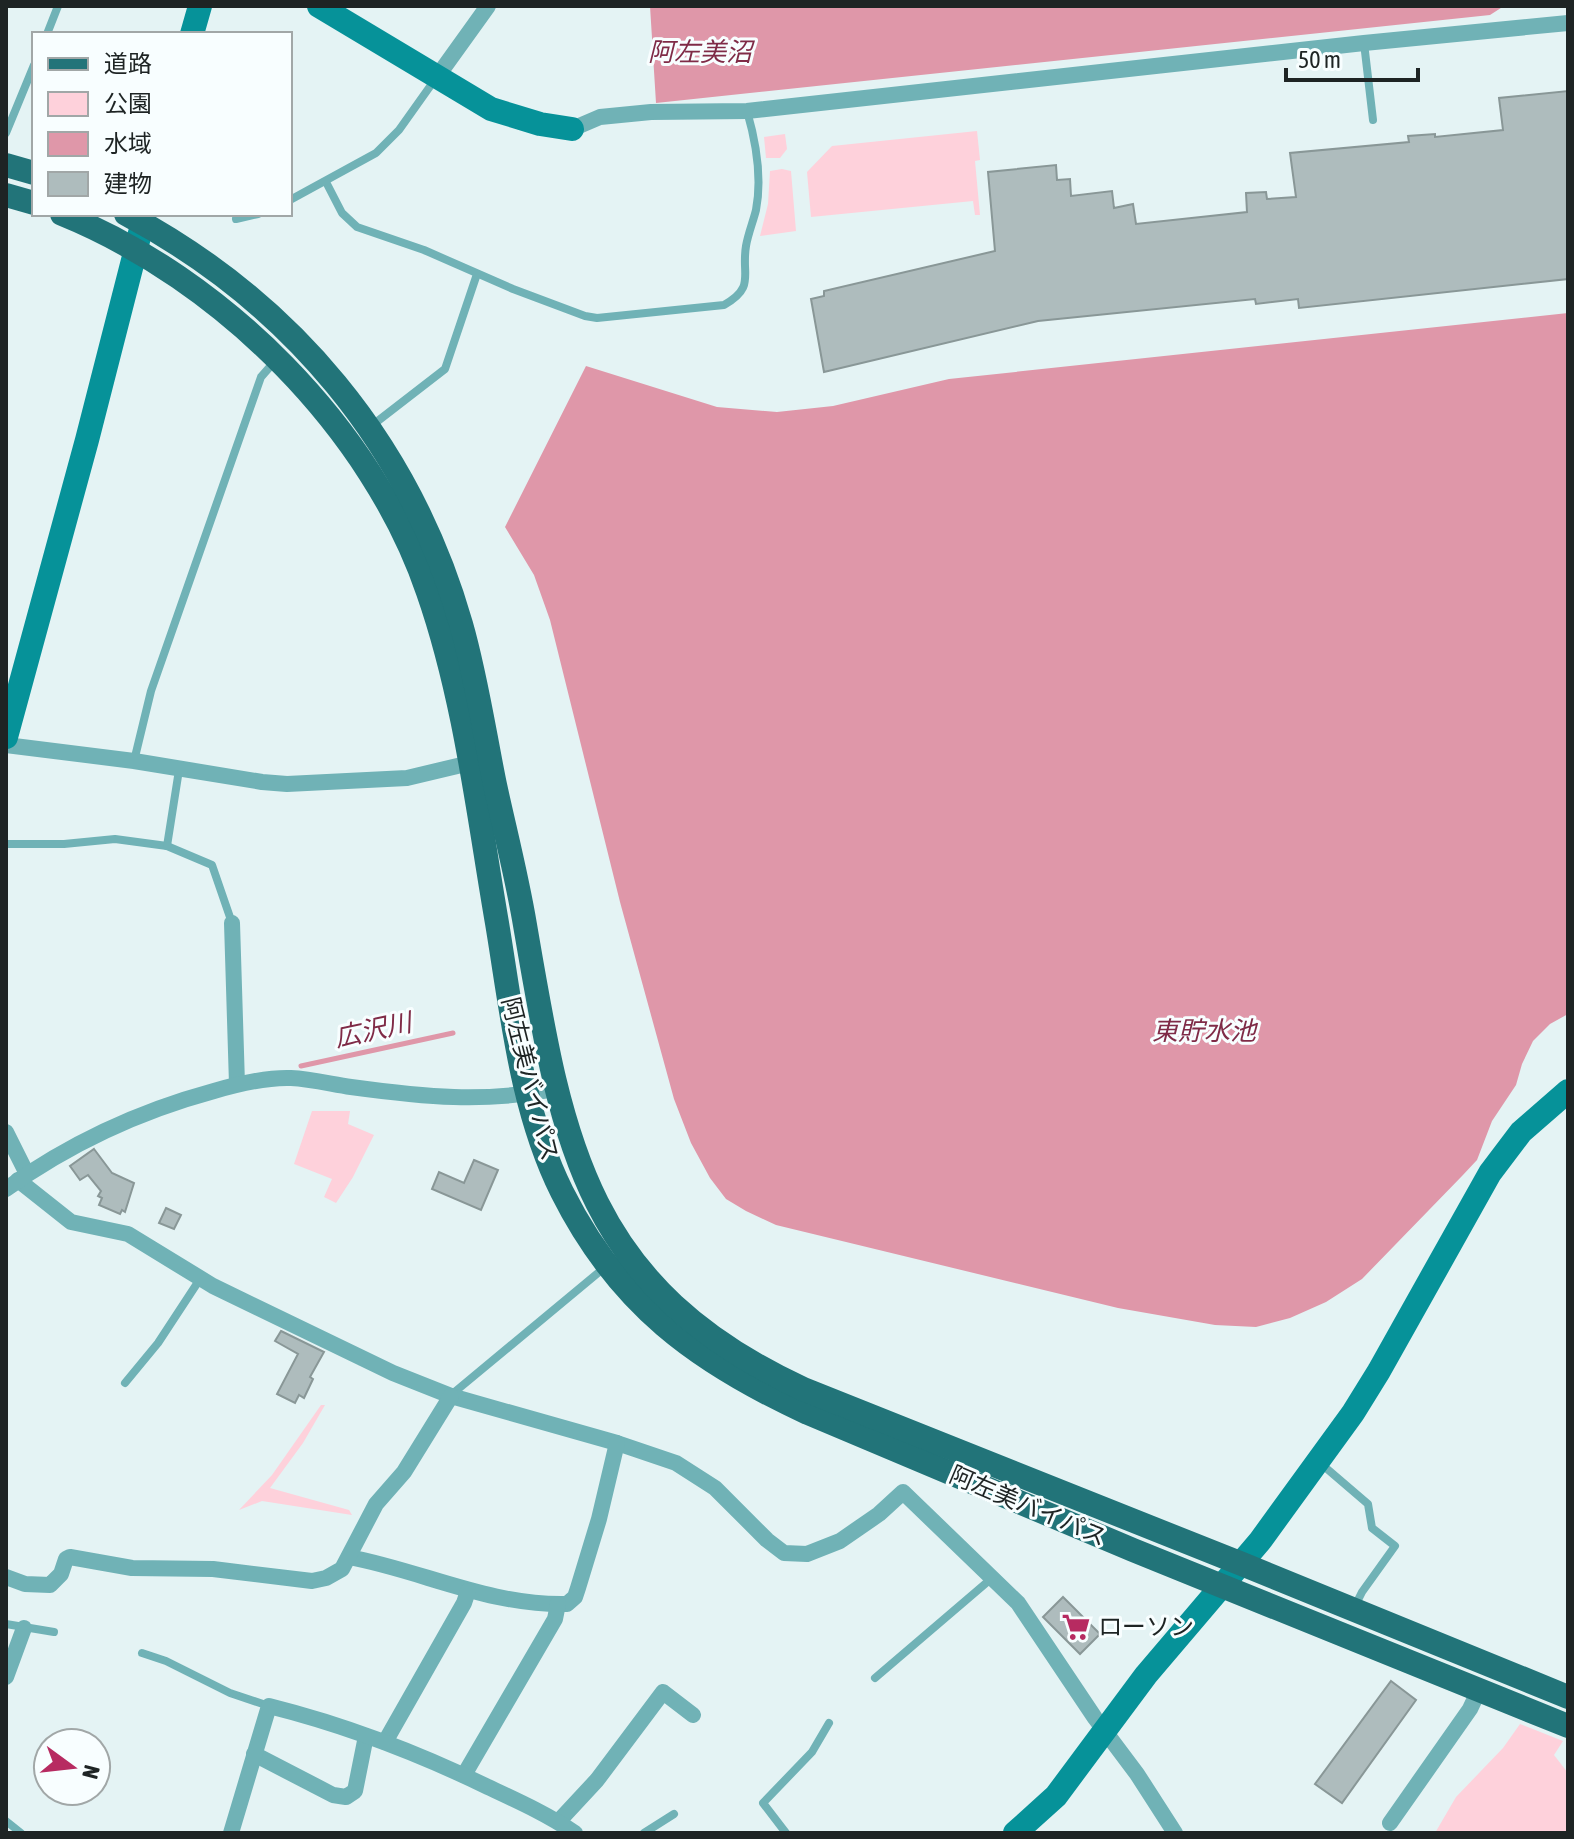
<svg xmlns="http://www.w3.org/2000/svg" width="1574" height="1839" font-family="'Asap Condensed','Noto Sans JP',sans-serif">
<style>
.green{fill:#fed1db}
.water{fill:#df97a9}
.lines{fill:none;stroke-linecap:round;stroke-linejoin:round}
.stream{stroke:#df97a9;stroke-width:5}
.building{fill:#aebcbd;stroke:#899797;stroke-width:2}
.lane{stroke:#70b2b6;stroke-width:8}
.street{stroke:#70b2b6;stroke-width:16}
.secondary{stroke:#069299;stroke-width:24}
.primary{stroke:#227479;stroke-width:24}
.labels{text-anchor:middle;stroke-width:6;stroke-linejoin:round;paint-order:stroke}
.street-label{font-size:24px;fill:#1e2424;stroke:#f8feff}
.poi-label{font-size:24px;fill:#1e2424;stroke:#f8feff;text-anchor:start}
.water-label{font-size:26px;font-style:italic;fill:#7f2b47;stroke:#f8feff}
</style>
<rect width="100%" height="100%" fill="#e4f3f4"/>
<g class="green">
<path d="M 977,131 L 980,160 L 975,161 L 980,215 L 975,215 L 973,201 L 811,217 L 807,172 L 832,146 Z"/>
<path d="M 785,134 L 787,149 L 780,158 L 766,158 L 764,137 Z"/>
<path d="M 782,169 L 791,171 L 796,231 L 760,236 L 768,204 L 770,171 Z"/>
<path d="M 312,1111 L 350,1111 L 348,1124 L 374,1135 L 353,1177 L 336,1203 L 324,1197 L 332,1179 L 294,1164 Z"/>
<path d="M 321,1405 L 325,1405 L 303,1443 L 270,1488 L 349,1510 L 352,1515 L 262,1501 L 239,1510 L 272,1475 Z"/>
<path d="M 1520,1724 L 1563,1741 L 1554,1755 L 1568,1773 L 1568,1833 L 1435,1833 L 1456,1797 L 1503,1748 Z"/>
</g>
<g class="water">
<path d="M 650,6 L 1504,6 L 1490,15 L 656,103 Z"/>
<path d="M 1568,313 L 1568,1014 L 1550,1024 L 1533,1041 L 1522,1064 L 1516,1085 L 1492,1121 L 1477,1160 L 1462,1176 L 1362,1279 L 1326,1302 L 1290,1318 L 1256,1327 L 1215,1325 L 1118,1308 L 776,1225 L 746,1211 L 726,1199 L 710,1178 L 691,1143 L 674,1099 L 620,902 L 550,620 L 534,575 L 505,527 L 586,366 L 717,407 L 777,412 L 833,406 L 949,379 Z"/>
</g>
<g class="lines">
<path class="stream" d="M 301,1066 L 453,1033"/>
</g>
<g class="building">
<path d="M 1568,91 L 1568,279 L 1299,308 L 1298,299 L 1256,304 L 1255,299 L 1038,321 L 824,372 L 811,299 L 824,296 L 824,291 L 995,251 L 988,172 L 1056,165 L 1057,180 L 1070,179 L 1071,196 L 1112,191 L 1114,208 L 1133,204 L 1136,224 L 1247,212 L 1246,193 L 1266,192 L 1267,199 L 1296,197 L 1290,153 L 1409,142 L 1408,136 L 1435,134 L 1435,137 L 1503,130 L 1499,98 Z"/>
<path d="M 94,1149 L 112,1173 L 134,1183 L 125,1212 L 122,1210 L 120,1214 L 99,1205 L 102,1198 L 98,1196 L 101,1191 L 88,1175 L 80,1180 L 70,1166 Z"/>
<path d="M 474,1160 L 498,1170 L 481,1210 L 432,1189 L 439,1172 L 464,1183 Z"/>
<path d="M 166,1208 L 181,1215 L 174,1229 L 159,1223 Z"/>
<path d="M 281,1331 L 324,1352 L 310,1377 L 313,1379 L 304,1398 L 299,1395 L 295,1403 L 277,1394 L 298,1354 L 275,1341 Z"/>
<path d="M 1063,1597 L 1100,1634 L 1080,1654 L 1043,1617 Z"/>
<path d="M 1391,1681 L 1416,1700 L 1342,1803 L 1315,1784 Z"/>
</g>
<g class="lines">
<g class="lane">
<path d="M 47,34 L 58,6"/>
<path d="M 1364,43 L 1373,120"/>
<path d="M 6,133 L 34,65"/>
<path d="M 326,182 L 342,213 L 357,227 L 424,250 L 513,289 L 585,316 L 597,318 L 724,305 C 756,287 741,275 746,246 C 748,234 753,222 756,210 C 762,179 756,142 747,111"/>
<path d="M 290,200 L 376,153 L 399,130 L 436,78"/>
<path d="M 236,219 L 258,214"/>
<path d="M 370,427 L 445,369 L 477,274"/>
<path d="M 134,761 L 151,691 L 261,377 L 275,361"/>
<path d="M 6,844 L 64,844 L 115,839 L 167,846 L 212,865 L 232,923"/>
<path d="M 167,846 L 179,770"/>
<path d="M 125,1383 L 158,1343 L 200,1279"/>
<path d="M 451,1395 L 604,1268"/>
<path d="M 1319,1462 L 1368,1504 L 1372,1528 L 1395,1546 L 1362,1592 L 1355,1606"/>
<path d="M 6,1624 L 54,1632"/>
<path d="M 142,1653 L 166,1661 L 230,1693 L 269,1706"/>
<path d="M 875,1678 L 992,1578"/>
<path d="M 6,1821 L 21,1833"/>
<path d="M 644,1833 L 674,1814"/>
<path d="M 786,1833 L 763,1803 L 812,1752 L 829,1723"/>
</g>
<g class="street">
<path d="M 437,77 L 488,6"/>
<path d="M 572,129 L 600,117 L 651,112 L 747,111 L 1364,43 L 1568,23"/>
<path d="M 6,745 L 134,761 L 262,782 L 287,784 L 407,778 L 470,763"/>
<path d="M 232,923 L 237,1084"/>
<path d="M 6,1132 L 27,1174"/>
<path d="M 18,1180 L 71,1222 L 128,1234 L 213,1286 L 393,1373 L 451,1396 L 617,1443 L 676,1463 L 715,1488 L 767,1540 L 784,1553 L 807,1554 L 840,1541 L 879,1514 L 903,1492 L 1018,1603 L 1095,1718 L 1137,1774 L 1175,1833"/>
<path d="M 6,1189 C 69,1144 140,1111 214,1091 C 238,1084 266,1077 291,1078 C 311,1079 331,1084 351,1087 C 425,1097 483,1103 556,1089"/>
<path d="M 349,1557 C 423,1571 490,1606 567,1604 L 575,1597 L 578,1588 L 599,1519 L 617,1443"/>
<path d="M 6,1577 L 25,1584 L 50,1585 L 61,1574 L 66,1559 L 70,1557 L 132,1568 L 213,1569 L 312,1581 L 326,1578 L 342,1569 L 376,1504 L 404,1472 L 451,1396"/>
<path d="M 6,1677 L 24,1628"/>
<path d="M 385,1742 L 464,1603 L 468,1591"/>
<path d="M 254,1754 L 333,1795 L 346,1797 L 355,1791 L 366,1736"/>
<path d="M 464,1775 L 555,1619 L 558,1604"/>
<path d="M 558,1822 L 597,1780 L 663,1692 L 693,1715"/>
<path d="M 1390,1823 L 1470,1709 L 1479,1690"/>
<path d="M 231,1833 L 269,1706 C 345,1725 418,1753 488,1787 C 518,1801 547,1814 575,1833"/>
</g>
<g class="secondary">
<path d="M 319,6 L 491,109 L 540,124 L 572,129"/>
<path d="M 192,34 L 200,6"/>
<path d="M 6,737 L 87,440 L 140,233"/>
<path d="M 1015,1833 L 1056,1796 L 1146,1675 L 1260,1541 L 1353,1413 L 1379,1371 L 1490,1173 L 1521,1132 L 1568,1091"/>
</g>
<g class="primary">
<path d="M 6,165 L 34,173"/>
<path d="M 6,195 L 34,203"/>
<path d="M 62,214 C 222,279 372,428 428,592 C 465,698 478,813 497,923 C 512,1013 521,1110 562,1192 C 618,1304 697,1362 808,1413 L 1133,1550 L 1568,1726"/>
<path d="M 126,214 C 291,302 409,443 461,624 C 476,676 484,731 495,785 C 505,831 517,877 525,925 C 562,1142 584,1287 803,1389 L 1242,1564 L 1568,1697"/>
</g>
</g>
<defs>
<symbol id="supermarket-bare" viewBox="-9 -9 18 18"><path d="M-6-5.5h2.5l.6 2H6L4.5 2H-2.5L-4.4-4H-6ZM-1.5 3.2a1.3 1.3 0 1 0 .1 0ZM3 3.2a1.3 1.3 0 1 0 .1 0Z" fill="#b72b61" stroke="#f8feff" stroke-width="2.5" paint-order="stroke"/></symbol>
</defs>
<g fill-rule="evenodd">
<use href="#supermarket-bare" x="1056" y="1607" width="40" height="40"/>
</g>
<g class="labels">
<g class="street-label">
<text transform="translate(530 1079) rotate(76)" y="8">阿左美バイパス</text>
<text transform="translate(1028 1506) rotate(23)" y="8">阿左美バイパス</text>
</g>
<g class="poi-label">
<text x="1098" y="1635">ローソン</text>
</g>
<g class="water-label">
<text x="700" y="61">阿左美沼</text>
<text transform="translate(373 1030) rotate(-12)" y="9">広沢川</text>
<text x="1204" y="1040">東貯水池</text>
</g>
</g>
<rect width="1574" height="1839" fill="none" stroke="#1e2424" stroke-width="16"/>
<rect x="32" y="32" width="260" height="184" fill="#f8feff" stroke="#a1a7a7" stroke-width="2"/>
<rect x="48" y="58" width="40" height="12" fill="#227479" stroke="#a1a7a7" stroke-width="2"/>
<text x="104" y="72" font-size="24" fill="#1e2424">道路</text>
<rect x="48" y="92" width="40" height="24" fill="#fed1db" stroke="#a1a7a7" stroke-width="2"/>
<text x="104" y="112" font-size="24" fill="#1e2424">公園</text>
<rect x="48" y="132" width="40" height="24" fill="#df97a9" stroke="#a1a7a7" stroke-width="2"/>
<text x="104" y="152" font-size="24" fill="#1e2424">水域</text>
<rect x="48" y="172" width="40" height="24" fill="#aebcbd" stroke="#a1a7a7" stroke-width="2"/>
<text x="104" y="192" font-size="24" fill="#1e2424">建物</text>
<g transform="translate(72 1767) rotate(105)"><circle r="38" fill="#f8feff" stroke="#a1a7a7" stroke-width="2"/>
<path d="M0-6L14 30L0 20L-14 30Z" fill="#b72b61"/>
<text y="-12" font-size="22" font-weight="bold" text-anchor="middle" fill="#1e2424">N</text>
</g>
<path d="M1286 68v12h132v-12" fill="none" stroke="#1e2424" stroke-width="4"/>
<text x="1298" y="68" font-size="24" fill="#1e2424" stroke="#f8feff" stroke-width="6" paint-order="stroke">50 m</text>
</svg>
